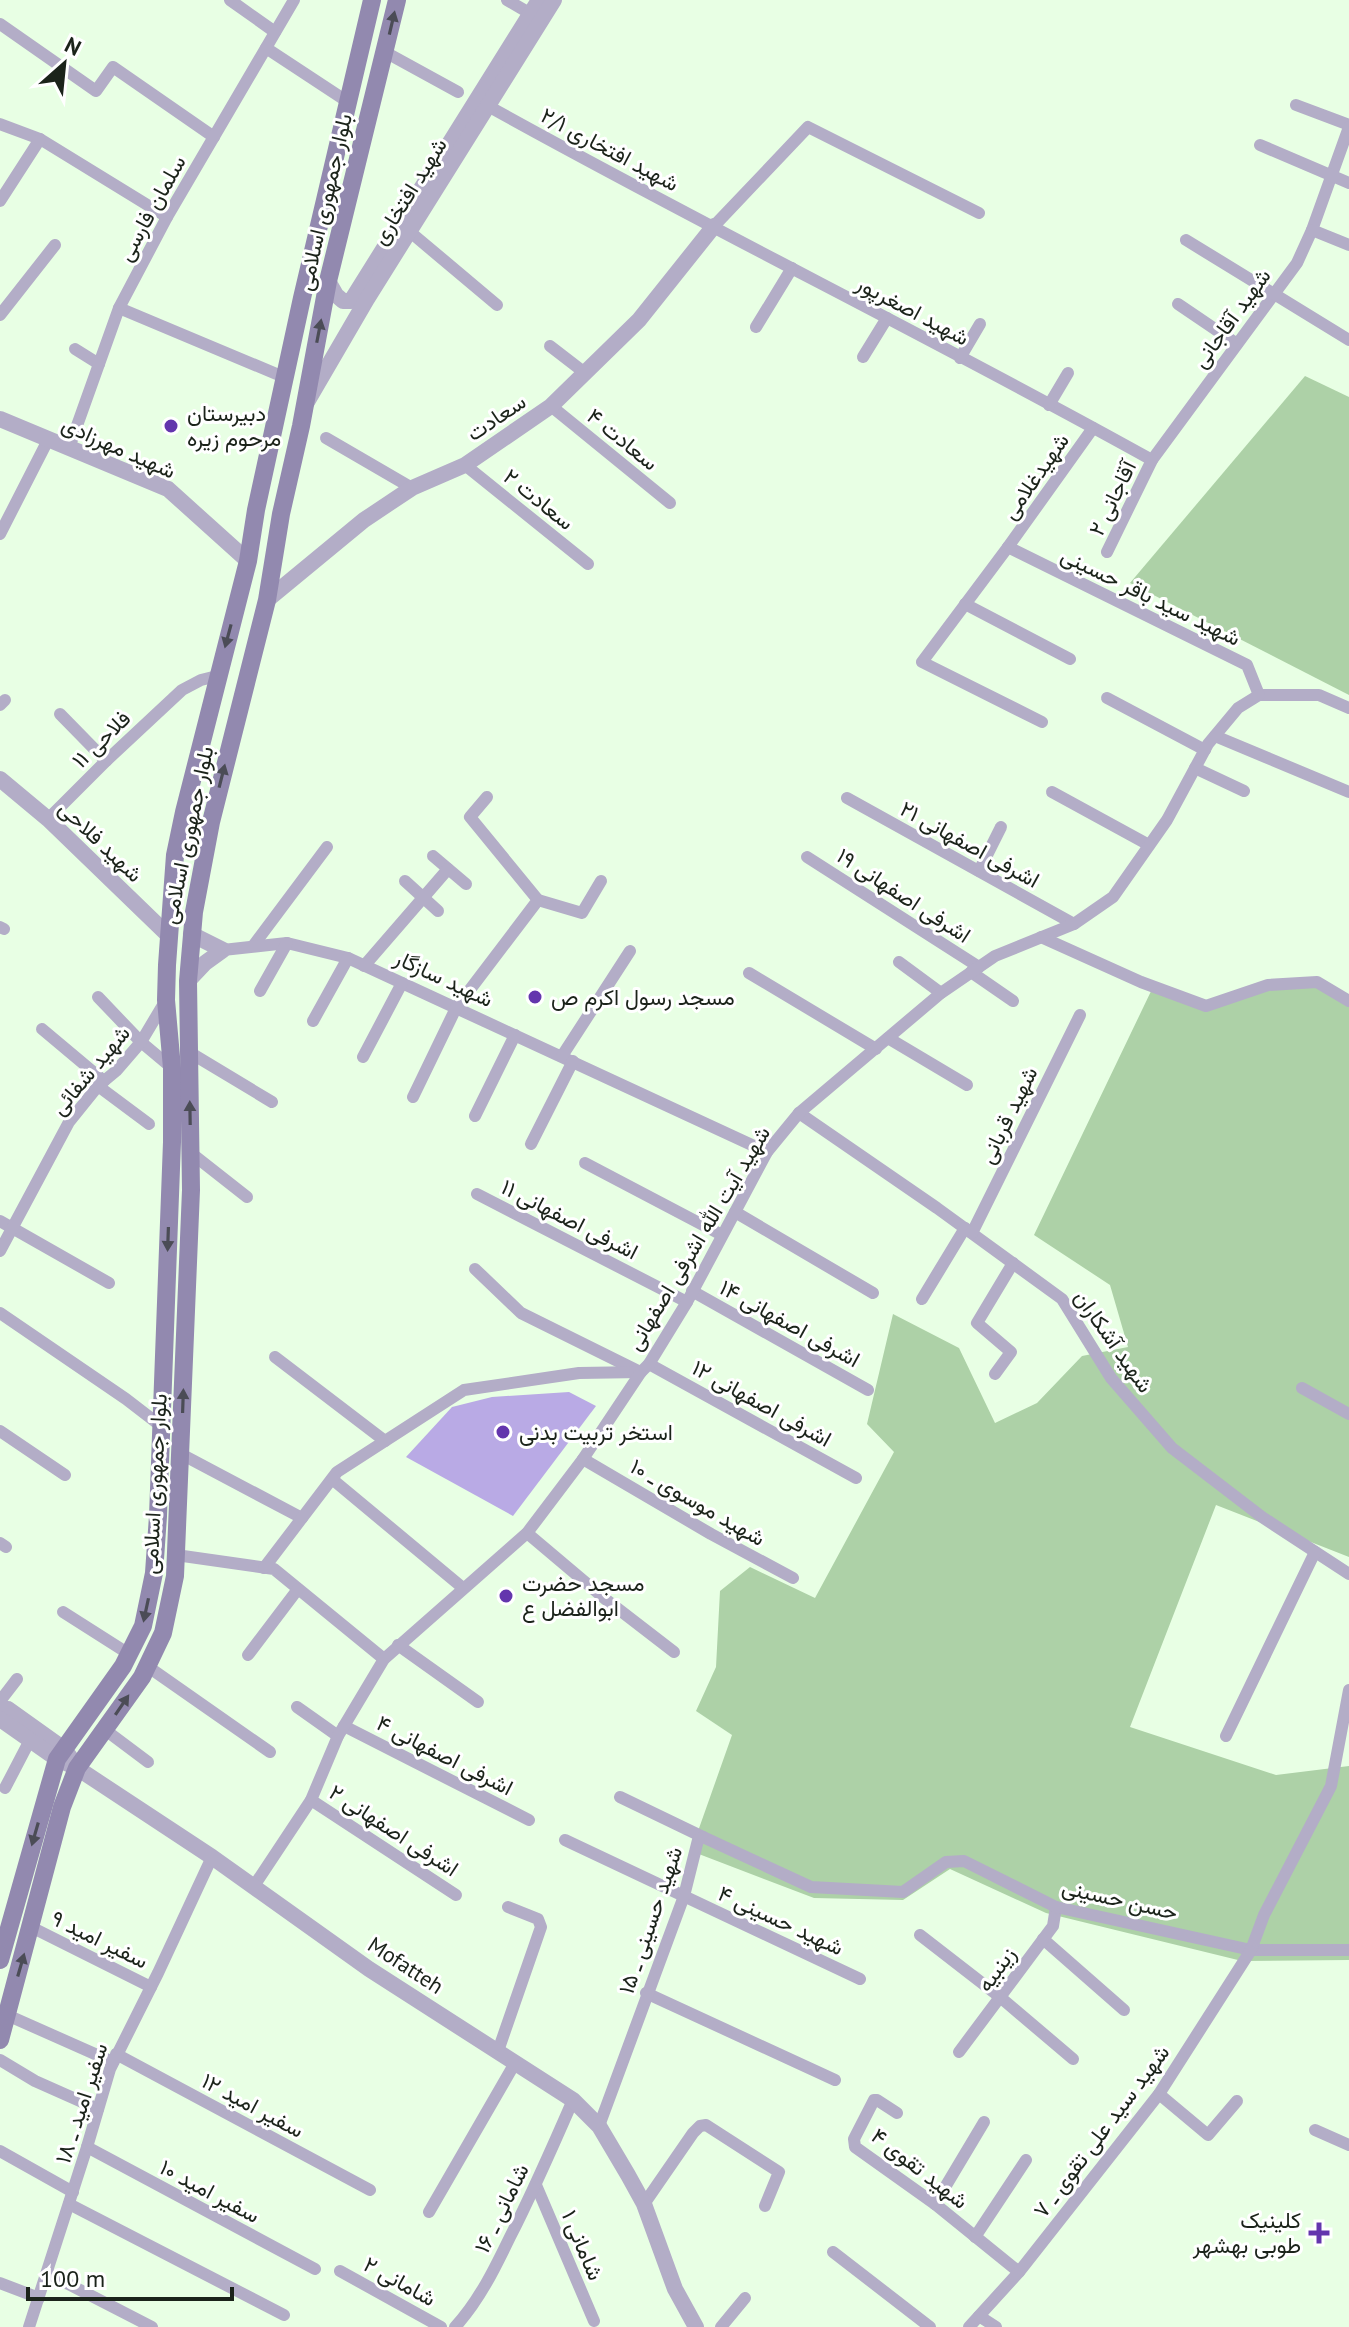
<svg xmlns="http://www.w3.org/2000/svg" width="1349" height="2327" font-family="'PT Sans',Vazirmatn,sans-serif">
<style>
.green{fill:#add1a7}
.water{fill:#b9aae5}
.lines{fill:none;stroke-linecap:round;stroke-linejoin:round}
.minor{stroke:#b3adc7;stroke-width:12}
.tertiary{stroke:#b3adc7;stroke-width:16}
.secondary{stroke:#9289af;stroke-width:18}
.oneway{fill:#4b4c56}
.poi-dot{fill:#6335ad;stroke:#fff;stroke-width:3}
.labels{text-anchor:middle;stroke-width:6;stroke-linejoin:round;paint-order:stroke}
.street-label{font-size:22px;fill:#1b231a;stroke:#fff}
.poi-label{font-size:22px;fill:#1b231a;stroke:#fff;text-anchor:start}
</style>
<rect width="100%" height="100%" fill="#e8ffe4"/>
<g class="green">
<path d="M 1305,376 L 1349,397 L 1349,695 L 1130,583 Z"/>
<path d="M 1317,982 L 1349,1001 L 1349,1557 L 1216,1505 L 1130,1727 L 1276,1775 L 1349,1766 L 1349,1960 L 1242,1961 L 1046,1913 L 950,1869 L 903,1900 L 814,1898 L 691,1851 L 732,1735 L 696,1711 L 716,1667 L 720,1591 L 750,1567 L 815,1598 L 894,1452 L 867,1424 L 893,1314 L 959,1348 L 995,1423 L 1037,1403 L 1082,1356 L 1128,1347 L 1110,1285 L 1034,1235 L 1154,985 L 1206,1006 L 1259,986 Z"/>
</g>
<path class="water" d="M 569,1392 L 596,1406 L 513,1516 L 406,1457 L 452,1407 L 492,1397 Z"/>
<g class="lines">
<g class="minor">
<path d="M 230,0 L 275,32"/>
<path d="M 507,0 L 531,14"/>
<path d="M 0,24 L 96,91 L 113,67 L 214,137"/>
<path d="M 266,48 L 348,102"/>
<path d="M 385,52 L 458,92"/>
<path d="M 1296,105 L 1349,125"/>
<path d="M 488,106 C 707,228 933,338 1152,460 L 1297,263 L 1312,230 L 1349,127"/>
<path d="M 0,124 L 40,139 L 167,217"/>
<path d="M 1260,145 L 1349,183"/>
<path d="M 0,201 L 40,139"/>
<path d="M 714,226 L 808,127 L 979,213"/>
<path d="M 1312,230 L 1349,245"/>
<path d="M 409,231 L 497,305"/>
<path d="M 1186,240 L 1349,340"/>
<path d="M 1178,304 L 1237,344"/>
<path d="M 119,308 L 286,378"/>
<path d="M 0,315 L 55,245"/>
<path d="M 756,327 L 792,268"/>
<path d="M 550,346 L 585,373"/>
<path d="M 75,349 L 99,364"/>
<path d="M 863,357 L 887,318"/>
<path d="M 960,358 L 980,324"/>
<path d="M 1049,405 L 1068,373"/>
<path d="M 551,406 L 670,503"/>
<path d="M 326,438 L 412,488"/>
<path d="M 69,448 L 119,308 L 167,217 L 294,0"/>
<path d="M 465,465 L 588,564"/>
<path d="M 0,534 L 48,440"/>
<path d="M 1008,547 L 1247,665 L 1259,695"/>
<path d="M 1107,552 L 1152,460"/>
<path d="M 965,604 L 1070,659"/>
<path d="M 1259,695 L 1319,695 L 1349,708"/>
<path d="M 1107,698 L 1205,750"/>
<path d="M 0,705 L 5,700"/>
<path d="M 60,714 L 106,761"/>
<path d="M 1042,722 L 922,662 L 1008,547 L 1093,428"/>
<path d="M 1215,736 L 1349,792"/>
<path d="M 1195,768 L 1244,791"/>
<path d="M 1052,792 L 1149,845"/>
<path d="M 847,798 L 1074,924"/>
<path d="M 48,819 L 106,761 L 182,690 L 201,680 L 217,676"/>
<path d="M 433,856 L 466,884"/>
<path d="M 807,857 L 979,967"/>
<path d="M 979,871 L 1001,827"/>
<path d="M 405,881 L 438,911"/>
<path d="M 538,900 L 582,913 L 601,881"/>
<path d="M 0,927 L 4,929"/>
<path d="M 1041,937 L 1141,982 L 1206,1006 L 1268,985 L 1317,982 L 1349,1001"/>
<path d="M 253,946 L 327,847"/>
<path d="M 223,950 L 287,943 L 348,958 L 767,1152"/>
<path d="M 899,962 L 941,993"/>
<path d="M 364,966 L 448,869"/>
<path d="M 971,972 L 1013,1001"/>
<path d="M 749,973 L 876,1049"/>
<path d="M 260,991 L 287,943"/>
<path d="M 98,997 L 141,1042 L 172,1068"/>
<path d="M 313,1021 L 348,958"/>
<path d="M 42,1029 L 104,1081"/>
<path d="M 888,1038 L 967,1085"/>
<path d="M 189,1052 L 272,1102"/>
<path d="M 562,1056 L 630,951"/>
<path d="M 363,1057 L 402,983"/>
<path d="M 98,1086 L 149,1124"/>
<path d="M 413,1097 L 456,1008 L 538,900 L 470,817 L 487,797"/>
<path d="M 799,1113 L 937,1208 L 1062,1299 L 1111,1378 L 1172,1448 L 1262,1517 L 1349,1574"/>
<path d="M 475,1116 L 515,1035"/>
<path d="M 531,1144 L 573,1061"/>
<path d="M 191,1153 L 247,1197"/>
<path d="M 585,1163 L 722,1235"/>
<path d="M 477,1194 L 687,1302"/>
<path d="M 735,1212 L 873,1293"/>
<path d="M 0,1221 L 109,1283"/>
<path d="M 972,1233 L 1080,1015"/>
<path d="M 0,1251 L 69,1122 L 98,1086 L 116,1071 L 141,1042 L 166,1000"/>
<path d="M 475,1269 L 521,1313 L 638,1371"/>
<path d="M 692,1291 L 868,1390"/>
<path d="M 922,1299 L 965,1228"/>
<path d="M 0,1313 L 126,1399 L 161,1426"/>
<path d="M 275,1357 L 385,1441"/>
<path d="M 649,1364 L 856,1478"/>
<path d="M 995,1374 L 1011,1352 L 977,1323 L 1013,1263"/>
<path d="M 1302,1388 L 1349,1414"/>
<path d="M 0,1431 L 65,1475"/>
<path d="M 181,1454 L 302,1518"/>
<path d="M 583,1459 L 711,1534 L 793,1578"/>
<path d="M 332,1479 L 463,1588"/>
<path d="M 527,1533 L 604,1598 L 674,1652"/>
<path d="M 0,1543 L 6,1547"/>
<path d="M 176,1555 L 274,1569 L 384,1659"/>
<path d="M 264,1568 L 337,1472 L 464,1390 L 579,1373 L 641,1372"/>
<path d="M 63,1612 L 129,1654"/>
<path d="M 398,1645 L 478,1702"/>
<path d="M 248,1655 L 298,1589"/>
<path d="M 147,1666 L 270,1752"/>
<path d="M 0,1701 L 17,1679"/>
<path d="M 297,1707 L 338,1736"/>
<path d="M 344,1726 L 529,1820"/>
<path d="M 104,1729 L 148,1762"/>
<path d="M 1226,1736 L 1315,1552"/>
<path d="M 5,1788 L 30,1740"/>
<path d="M 620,1797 L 703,1837"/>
<path d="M 311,1800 L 456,1895"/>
<path d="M 565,1840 L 860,1979"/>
<path d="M 254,1886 L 311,1800 L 338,1736 L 384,1659 L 527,1533 L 583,1459 L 641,1372 L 649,1364 L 687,1302 L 767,1152 L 799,1113 L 941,993 L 995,956 L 1074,924 L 1113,897 L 1167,820 L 1208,744 L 1238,708 L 1259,695"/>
<path d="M 31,1927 L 151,1987"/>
<path d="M 920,1935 L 1000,1997 L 1073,2059"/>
<path d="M 1043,1939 L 1124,2010"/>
<path d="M 646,1993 L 835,2080"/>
<path d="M 7,2015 L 113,2062"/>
<path d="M 498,2051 L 541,1927 L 538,1919 L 508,1907"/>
<path d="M 959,2052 L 1053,1926 L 1056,1907"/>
<path d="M 116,2054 L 370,2190"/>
<path d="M 0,2060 L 35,2081 L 98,2109"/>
<path d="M 1159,2094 L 1208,2135 L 1237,2101"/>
<path d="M 897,2113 L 877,2100 L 874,2100 L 854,2139 L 855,2147 L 935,2204 L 1019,2272"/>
<path d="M 599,2126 L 684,1896 L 698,1840 L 703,1837 L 811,1887 L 903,1892 L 946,1862 L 964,1861 L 1056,1907 L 1251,1950 L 1349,1950"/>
<path d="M 1315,2130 L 1349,2145"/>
<path d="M 87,2147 L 315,2269"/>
<path d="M 0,2151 L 73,2192"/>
<path d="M 536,2185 L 594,2321"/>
<path d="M 69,2204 L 284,2315"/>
<path d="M 644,2204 L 693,2133 L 700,2126 L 706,2125 L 779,2172 L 765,2206"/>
<path d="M 935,2204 L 984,2122"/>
<path d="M 429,2212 L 515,2063"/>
<path d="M 975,2237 L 1026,2160"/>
<path d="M 833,2252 L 930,2327"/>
<path d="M 340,2271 L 441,2327"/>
<path d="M 47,2273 L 152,2327"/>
<path d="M 0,2283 L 39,2298"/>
<path d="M 979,2316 L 996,2327"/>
<path d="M 29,2327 L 87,2147 L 110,2069 L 158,1973 L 212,1857"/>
<path d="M 455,2327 C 479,2301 495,2268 510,2237 C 533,2192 553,2146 573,2100"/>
<path d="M 721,2327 L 745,2298"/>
<path d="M 969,2327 L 1019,2272 L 1159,2094 L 1251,1950 L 1264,1915 L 1331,1786 L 1349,1690"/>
</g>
<g class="tertiary">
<path d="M 328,281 L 336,295 L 343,301 L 351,301 L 539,0"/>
<path d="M 307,402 L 367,299 L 554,0"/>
<path d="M 0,419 L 168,489 L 248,561"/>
<path d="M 267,600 L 364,520 L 412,488 L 465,465 L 551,406 L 639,320 L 714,226"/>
<path d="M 0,779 L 48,819 L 169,936"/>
<path d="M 188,981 L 205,963 L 223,950 L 191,934"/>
<path d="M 0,1709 L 8,1709 L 64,1749 L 70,1757"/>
<path d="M 0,1719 L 57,1759 L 77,1768 L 212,1857 L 369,1969 L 573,2100 L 599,2126 L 628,2175 L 644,2204 L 675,2289 L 696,2327"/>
</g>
<g class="secondary">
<path d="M 0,1960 L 57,1759 L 123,1666 L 143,1626 L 154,1573 L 158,1516 L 172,1142 L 172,1068 L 166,1000 L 167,965 L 175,855 L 184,812 L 248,561 L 256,510 L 302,298 L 372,0"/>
<path d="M 0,2040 L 62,1807 L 77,1768 L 142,1677 L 163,1633 L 175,1576 L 191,1190 L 188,981 L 194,912 L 211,822 L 267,600 L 281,514 L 301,426 L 328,281 L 397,0"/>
</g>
</g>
<defs><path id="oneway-solid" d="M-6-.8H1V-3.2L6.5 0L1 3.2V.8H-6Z" transform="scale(2)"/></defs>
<g class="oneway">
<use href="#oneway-solid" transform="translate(392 23) rotate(-77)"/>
<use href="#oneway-solid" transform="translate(319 331) rotate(-79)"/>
<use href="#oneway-solid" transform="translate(228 636) rotate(105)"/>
<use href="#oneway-solid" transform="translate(222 776) rotate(-76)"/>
<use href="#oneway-solid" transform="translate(190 1113) rotate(-91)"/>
<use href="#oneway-solid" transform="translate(168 1239) rotate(92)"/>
<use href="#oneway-solid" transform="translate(183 1401) rotate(-88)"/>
<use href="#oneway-solid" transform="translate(146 1610) rotate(102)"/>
<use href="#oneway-solid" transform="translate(122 1705) rotate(-56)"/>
<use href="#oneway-solid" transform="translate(35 1834) rotate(106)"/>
<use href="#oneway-solid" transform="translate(21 1965) rotate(-74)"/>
</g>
<g class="poi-dot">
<circle cx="171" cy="426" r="8"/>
<circle cx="535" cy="997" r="8"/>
<circle cx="503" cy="1432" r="8"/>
<circle cx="506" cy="1596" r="8"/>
<path d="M1315 2221h8v8h8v8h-8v8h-8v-8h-8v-8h8z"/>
</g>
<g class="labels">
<g class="street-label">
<text transform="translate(610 149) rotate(28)" y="8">شهید افتخاری ۲/۱</text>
<text transform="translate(409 191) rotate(-58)" y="8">شهید افتخاری</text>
<text transform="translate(324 202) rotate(-77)" y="8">بلوار جمهوری اسلامی</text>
<text transform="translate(151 208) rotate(-61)" y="8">سلمان فارسی</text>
<text transform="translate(913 310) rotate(28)" y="8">شهید اصغرپور</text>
<text transform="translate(1231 318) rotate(-54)" y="8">شهید آقاجانی</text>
<text transform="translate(496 417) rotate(-34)" y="8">سعادت</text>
<text transform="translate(623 439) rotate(39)" y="8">سعادت ۴</text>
<text transform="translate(119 447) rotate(24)" y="8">شهید مهرزادی</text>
<text transform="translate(1035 476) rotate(-55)" y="8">شهیدغلامی</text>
<text transform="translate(1112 498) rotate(-64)" y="8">آقاجانی ۲</text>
<text transform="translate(539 499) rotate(39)" y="8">سعادت ۲</text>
<text transform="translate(1151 596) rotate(26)" y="8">شهید سید باقر حسینی</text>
<text transform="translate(101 739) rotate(-44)" y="8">فلاحی ۱۱</text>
<text transform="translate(187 835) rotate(-78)" y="8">بلوار جمهوری اسلامی</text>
<text transform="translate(101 841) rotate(44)" y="8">شهید فلاحی</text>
<text transform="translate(970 844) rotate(29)" y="8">اشرفی اصفهانی ۲۱</text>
<text transform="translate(904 895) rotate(33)" y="8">اشرفی اصفهانی ۱۹</text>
<text transform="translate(444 978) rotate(25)" y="8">شهید سازگار</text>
<text transform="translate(90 1070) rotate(-50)" y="8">شهید شفائی</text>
<text transform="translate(1008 1115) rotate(-64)" y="8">شهید قربانی</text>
<text transform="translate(570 1219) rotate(27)" y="8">اشرفی اصفهانی ۱۱</text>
<text transform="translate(698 1238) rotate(-59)" y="8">شهید آیت الله اشرفی اصفهانی</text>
<text transform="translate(790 1323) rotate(29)" y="8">اشرفی اصفهانی ۱۴</text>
<text transform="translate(1114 1341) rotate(55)" y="8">شهید آشکاران</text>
<text transform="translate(762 1403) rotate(29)" y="8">اشرفی اصفهانی ۱۲</text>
<text transform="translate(154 1484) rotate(-87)" y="8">بلوار جمهوری اسلامی</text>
<text transform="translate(698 1502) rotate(30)" y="8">شهید موسوی ـ ۱۰</text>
<text transform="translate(445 1755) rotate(27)" y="8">اشرفی اصفهانی ۴</text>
<text transform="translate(394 1830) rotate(33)" y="8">اشرفی اصفهانی ۲</text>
<text transform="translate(1120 1899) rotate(13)" y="8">حسن حسینی</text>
<text transform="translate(650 1920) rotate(-71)" y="8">شهید حسینی ـ ۱۵</text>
<text transform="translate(781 1920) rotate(25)" y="8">شهید حسینی ۴</text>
<text transform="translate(100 1939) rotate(26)" y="8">سفیر امید ۹</text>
<text transform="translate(406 1965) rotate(33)" y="8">Mofatteh</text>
<text transform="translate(996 1969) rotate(-54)" y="8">زینبیه</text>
<text transform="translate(81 2103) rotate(-72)" y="8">سفیر امید ـ ۱۸</text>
<text transform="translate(253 2105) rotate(28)" y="8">سفیر امید ۱۲</text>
<text transform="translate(1101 2131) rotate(-53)" y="8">شهید سید علی تقوی ـ ۷</text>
<text transform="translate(920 2168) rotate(38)" y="8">شهید تقوی ۴</text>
<text transform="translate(210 2191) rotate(28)" y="8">سفیر امید ۱۰</text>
<text transform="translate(501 2208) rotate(-64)" y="8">شامانی ـ ۱۶</text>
<text transform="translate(583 2245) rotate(67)" y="8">شامانی ۱</text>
<text transform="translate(400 2281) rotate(29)" y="8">شامانی ۲</text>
</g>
<g class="poi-label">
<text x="187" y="421">دبیرستان<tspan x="187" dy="25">مرحوم زیره</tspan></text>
<text x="551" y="1005">مسجد رسول اکرم ص</text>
<text x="519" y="1440">استخر تربیت بدنی</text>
<text x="522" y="1591">مسجد حضرت<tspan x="522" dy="25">ابوالفضل ع</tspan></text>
<text x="1301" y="2228" text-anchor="end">کلینیک<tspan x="1301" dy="25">طوبی بهشهر</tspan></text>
</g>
</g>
<g transform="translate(64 64) rotate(27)" stroke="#ffffff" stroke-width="6" paint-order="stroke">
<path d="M0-6L14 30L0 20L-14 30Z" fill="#1b231a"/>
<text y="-12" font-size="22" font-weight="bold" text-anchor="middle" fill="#1b231a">N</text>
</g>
<path d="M28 2287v12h204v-12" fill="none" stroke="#1b231a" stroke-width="4"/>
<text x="40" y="2287" font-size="24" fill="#1b231a" stroke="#ffffff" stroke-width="6" paint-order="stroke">100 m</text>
</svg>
